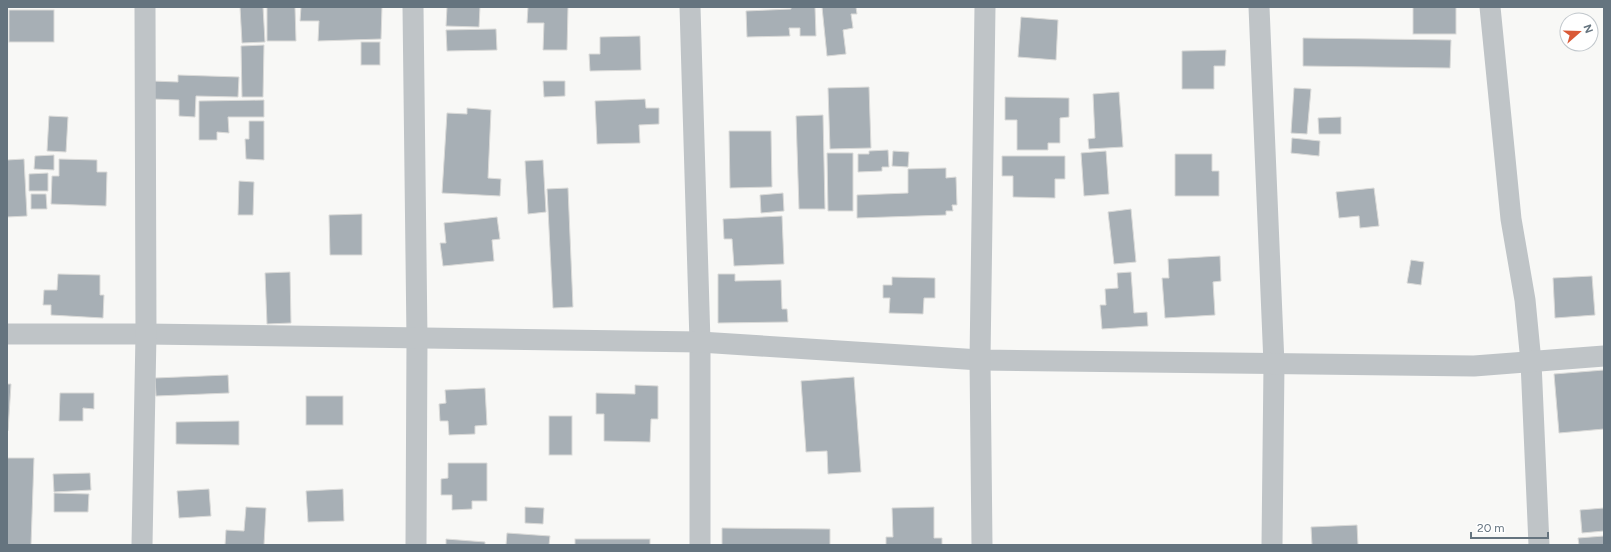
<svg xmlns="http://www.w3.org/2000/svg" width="1611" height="552" font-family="Figtree,sans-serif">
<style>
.building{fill:#a7afb5;stroke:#dadad8}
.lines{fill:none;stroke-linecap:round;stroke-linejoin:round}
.street{stroke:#bfc4c7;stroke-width:21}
</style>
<rect width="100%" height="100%" fill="#f8f8f6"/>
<g class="building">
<path d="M 240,7 L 263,7 L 265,42 L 242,43 Z"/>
<path d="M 267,7 L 295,7 L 296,41 L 267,41 Z"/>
<path d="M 301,7 L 382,7 L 381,39 L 318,41 L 319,21 L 300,21 Z"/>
<path d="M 447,7 L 480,7 L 479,27 L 446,26 Z"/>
<path d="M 528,7 L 568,7 L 567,50 L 543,50 L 544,23 L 527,23 Z"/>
<path d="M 791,7 L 815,7 L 816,36 L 800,36 L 800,28 L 789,28 L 790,36 L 747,37 L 746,11 L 791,9 Z"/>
<path d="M 822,7 L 856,7 L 857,14 L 851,14 L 853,28 L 843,30 L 846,54 L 827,56 Z"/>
<rect x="1413" y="7" width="43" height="27"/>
<rect x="9" y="10" width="45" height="32"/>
<path d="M 1021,17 L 1058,20 L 1056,60 L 1018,57 Z"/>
<path d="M 496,29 L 497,50 L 447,51 L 446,30 Z"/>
<path d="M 640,36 L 641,70 L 590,71 L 589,54 L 600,54 L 600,37 Z"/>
<path d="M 1303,38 L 1451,40 L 1450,68 L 1303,66 Z"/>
<rect x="361" y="42" width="19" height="23"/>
<path d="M 264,45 L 263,97 L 242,97 L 241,46 Z"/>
<path d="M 1226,50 L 1225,66 L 1214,66 L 1214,89 L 1182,89 L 1182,51 Z"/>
<path d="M 178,75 L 239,77 L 238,97 L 196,96 L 195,117 L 179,116 L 179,100 L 152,99 L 152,81 L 178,82 Z"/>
<path d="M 543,81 L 565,81 L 565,96 L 544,97 Z"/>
<path d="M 869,87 L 871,148 L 830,149 L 828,88 Z"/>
<path d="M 1294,88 L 1311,89 L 1307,134 L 1291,133 Z"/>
<path d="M 1119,92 L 1123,147 L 1089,149 L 1088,139 L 1095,138 L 1093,94 Z"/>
<path d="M 1005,97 L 1069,98 L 1069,117 L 1060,118 L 1060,143 L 1048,143 L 1048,150 L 1017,150 L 1017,120 L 1005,120 Z"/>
<path d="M 645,99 L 646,108 L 659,108 L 659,124 L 639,125 L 640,143 L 597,144 L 595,101 Z"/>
<path d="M 264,100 L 264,117 L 228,117 L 229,133 L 217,132 L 217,140 L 199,140 L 199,101 Z"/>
<path d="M 467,108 L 491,110 L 488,178 L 501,179 L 500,196 L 442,193 L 447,113 L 467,114 Z"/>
<path d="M 823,115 L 825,209 L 799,209 L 796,116 Z"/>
<path d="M 49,116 L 68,117 L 66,152 L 47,151 Z"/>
<path d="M 1341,117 L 1341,134 L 1319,134 L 1318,118 Z"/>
<path d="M 249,121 L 264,121 L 264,160 L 246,159 L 245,139 L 249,139 Z"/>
<path d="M 729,131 L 771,131 L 772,187 L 730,188 Z"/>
<path d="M 1292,138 L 1320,141 L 1319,156 L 1291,153 Z"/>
<path d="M 888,150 L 889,167 L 882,167 L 882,171 L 858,172 L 858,154 L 869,154 L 869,151 Z"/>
<path d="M 893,151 L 909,152 L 908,167 L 892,166 Z"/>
<path d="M 1106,151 L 1109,194 L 1084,196 L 1081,153 Z"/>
<path d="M 827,153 L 853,153 L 853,211 L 828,211 Z"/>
<path d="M 1175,154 L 1212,154 L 1212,171 L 1219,171 L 1219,196 L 1175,196 Z"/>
<path d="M 54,155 L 54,170 L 34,169 L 35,156 Z"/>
<path d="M 1002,156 L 1065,156 L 1065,179 L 1055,179 L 1055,198 L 1013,197 L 1013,176 L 1002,176 Z"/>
<path d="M 24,159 L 27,216 L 7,217 L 7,160 Z"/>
<path d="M 59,159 L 97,160 L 97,172 L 107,172 L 106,206 L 51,204 L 52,176 L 59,176 Z"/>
<path d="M 543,160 L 546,212 L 528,214 L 525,161 Z"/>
<path d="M 946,168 L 946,178 L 956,177 L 957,205 L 952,205 L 953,211 L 946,211 L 946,215 L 857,218 L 857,195 L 908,193 L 908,169 Z"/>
<path d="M 48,173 L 48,191 L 29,191 L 29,174 Z"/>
<path d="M 239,181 L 254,182 L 253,215 L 238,215 Z"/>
<path d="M 568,188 L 573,307 L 553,308 L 547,189 Z"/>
<path d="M 1374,188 L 1379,226 L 1360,228 L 1359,216 L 1339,218 L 1336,192 Z"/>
<path d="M 783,193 L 784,211 L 761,213 L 760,195 Z"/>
<path d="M 31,194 L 46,194 L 47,209 L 31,209 Z"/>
<path d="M 1131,209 L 1136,262 L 1114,264 L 1108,212 Z"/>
<path d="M 362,214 L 362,255 L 330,255 L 329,215 Z"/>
<path d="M 782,216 L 784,264 L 734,266 L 732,239 L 724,239 L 723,219 Z"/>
<path d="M 497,217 L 500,239 L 492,240 L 494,261 L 443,266 L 440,243 L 446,243 L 444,223 Z"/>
<path d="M 1220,256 L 1221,281 L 1213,282 L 1215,315 L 1165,318 L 1162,278 L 1169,278 L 1168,259 Z"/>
<path d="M 1411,260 L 1424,262 L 1421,285 L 1407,283 Z"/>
<path d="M 290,272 L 291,323 L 267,324 L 265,273 Z"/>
<path d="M 1131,272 L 1134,313 L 1147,312 L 1148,326 L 1102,329 L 1100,305 L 1106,305 L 1105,289 L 1118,288 L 1117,273 Z"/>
<path d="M 58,274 L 100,275 L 100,295 L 104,295 L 103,318 L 51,315 L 51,305 L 43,305 L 44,290 L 57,290 Z"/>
<path d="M 718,274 L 735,274 L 735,281 L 781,280 L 782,309 L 787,309 L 788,322 L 718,323 Z"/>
<path d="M 1592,276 L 1595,315 L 1555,318 L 1553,278 Z"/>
<path d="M 892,277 L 935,278 L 935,298 L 924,298 L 923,314 L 889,313 L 890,298 L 883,298 L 883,285 L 892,285 Z"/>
<path d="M 1604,370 L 1604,429 L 1559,433 L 1554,374 Z"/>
<path d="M 228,375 L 229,393 L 156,396 L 155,378 Z"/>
<path d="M 854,377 L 861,472 L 828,474 L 827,451 L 806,452 L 801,381 Z"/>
<path d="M 7,384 L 11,384 L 8,431 L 7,431 Z"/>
<path d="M 635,385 L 658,386 L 658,419 L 651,419 L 650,442 L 604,441 L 604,414 L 596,414 L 596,393 L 635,394 Z"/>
<path d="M 485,388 L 487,425 L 475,426 L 475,434 L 449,435 L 448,421 L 440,421 L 439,404 L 446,403 L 445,390 Z"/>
<path d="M 60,393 L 94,393 L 94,409 L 83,408 L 83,421 L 59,421 Z"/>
<rect x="306" y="396" width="37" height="29"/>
<rect x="549" y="416" width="23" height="39"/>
<path d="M 239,421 L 239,445 L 176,444 L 176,422 Z"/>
<path d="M 7,458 L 34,458 L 31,545 L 7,545 Z"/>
<path d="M 448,463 L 487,463 L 487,501 L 472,501 L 472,509 L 452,510 L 452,495 L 441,495 L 441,479 L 448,478 Z"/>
<path d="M 90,473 L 91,490 L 54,492 L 53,474 Z"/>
<path d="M 209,489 L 211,516 L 179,518 L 177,491 Z"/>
<path d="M 343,489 L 344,521 L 308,522 L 306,491 Z"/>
<path d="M 54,493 L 89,494 L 88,512 L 54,512 Z"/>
<path d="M 246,507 L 266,508 L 264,545 L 225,545 L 226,530 L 244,531 Z"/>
<path d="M 525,507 L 544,508 L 543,524 L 525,523 Z"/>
<path d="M 934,507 L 934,538 L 942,538 L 942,545 L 886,545 L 886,537 L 893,537 L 892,508 Z"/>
<path d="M 1604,508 L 1604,531 L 1582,533 L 1580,510 Z"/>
<path d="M 1357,525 L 1358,545 L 1312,545 L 1311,527 Z"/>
<path d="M 722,528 L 830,529 L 830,545 L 722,545 Z"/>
<path d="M 507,533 L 550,536 L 549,545 L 506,545 Z"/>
<path d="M 1604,536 L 1604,545 L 1579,545 L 1578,538 Z"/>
<path d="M 446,539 L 485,542 L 485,545 L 446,545 Z"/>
<rect x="575" y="539" width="75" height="6"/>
</g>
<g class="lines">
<g class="street">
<path d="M 413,7 L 417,339 L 416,545"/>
<path d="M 690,7 L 700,342 L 700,545"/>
<path d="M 1259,7 L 1274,364 L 1272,545"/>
<path d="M 1490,7 L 1511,219 L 1525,300 L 1531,362 L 1539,545"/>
<path d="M 7,334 L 146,334 L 700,342 L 980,360 L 1474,366 L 1604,356"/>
<path d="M 142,545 L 146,334 L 145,7"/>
<path d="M 982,545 L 980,360 L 985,7"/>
</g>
</g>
<rect width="1611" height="552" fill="none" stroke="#65747f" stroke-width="16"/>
<g transform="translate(1579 32) rotate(70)"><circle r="19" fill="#ffffff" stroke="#c1c7cc"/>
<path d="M0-3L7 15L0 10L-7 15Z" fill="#d95936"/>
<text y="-6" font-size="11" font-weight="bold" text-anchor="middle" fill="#65747f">N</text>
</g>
<path d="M1471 532v6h77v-6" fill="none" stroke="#65747f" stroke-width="2"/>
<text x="1477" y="532" font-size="12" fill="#65747f" stroke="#ffffff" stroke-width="3" paint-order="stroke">20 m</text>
</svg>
